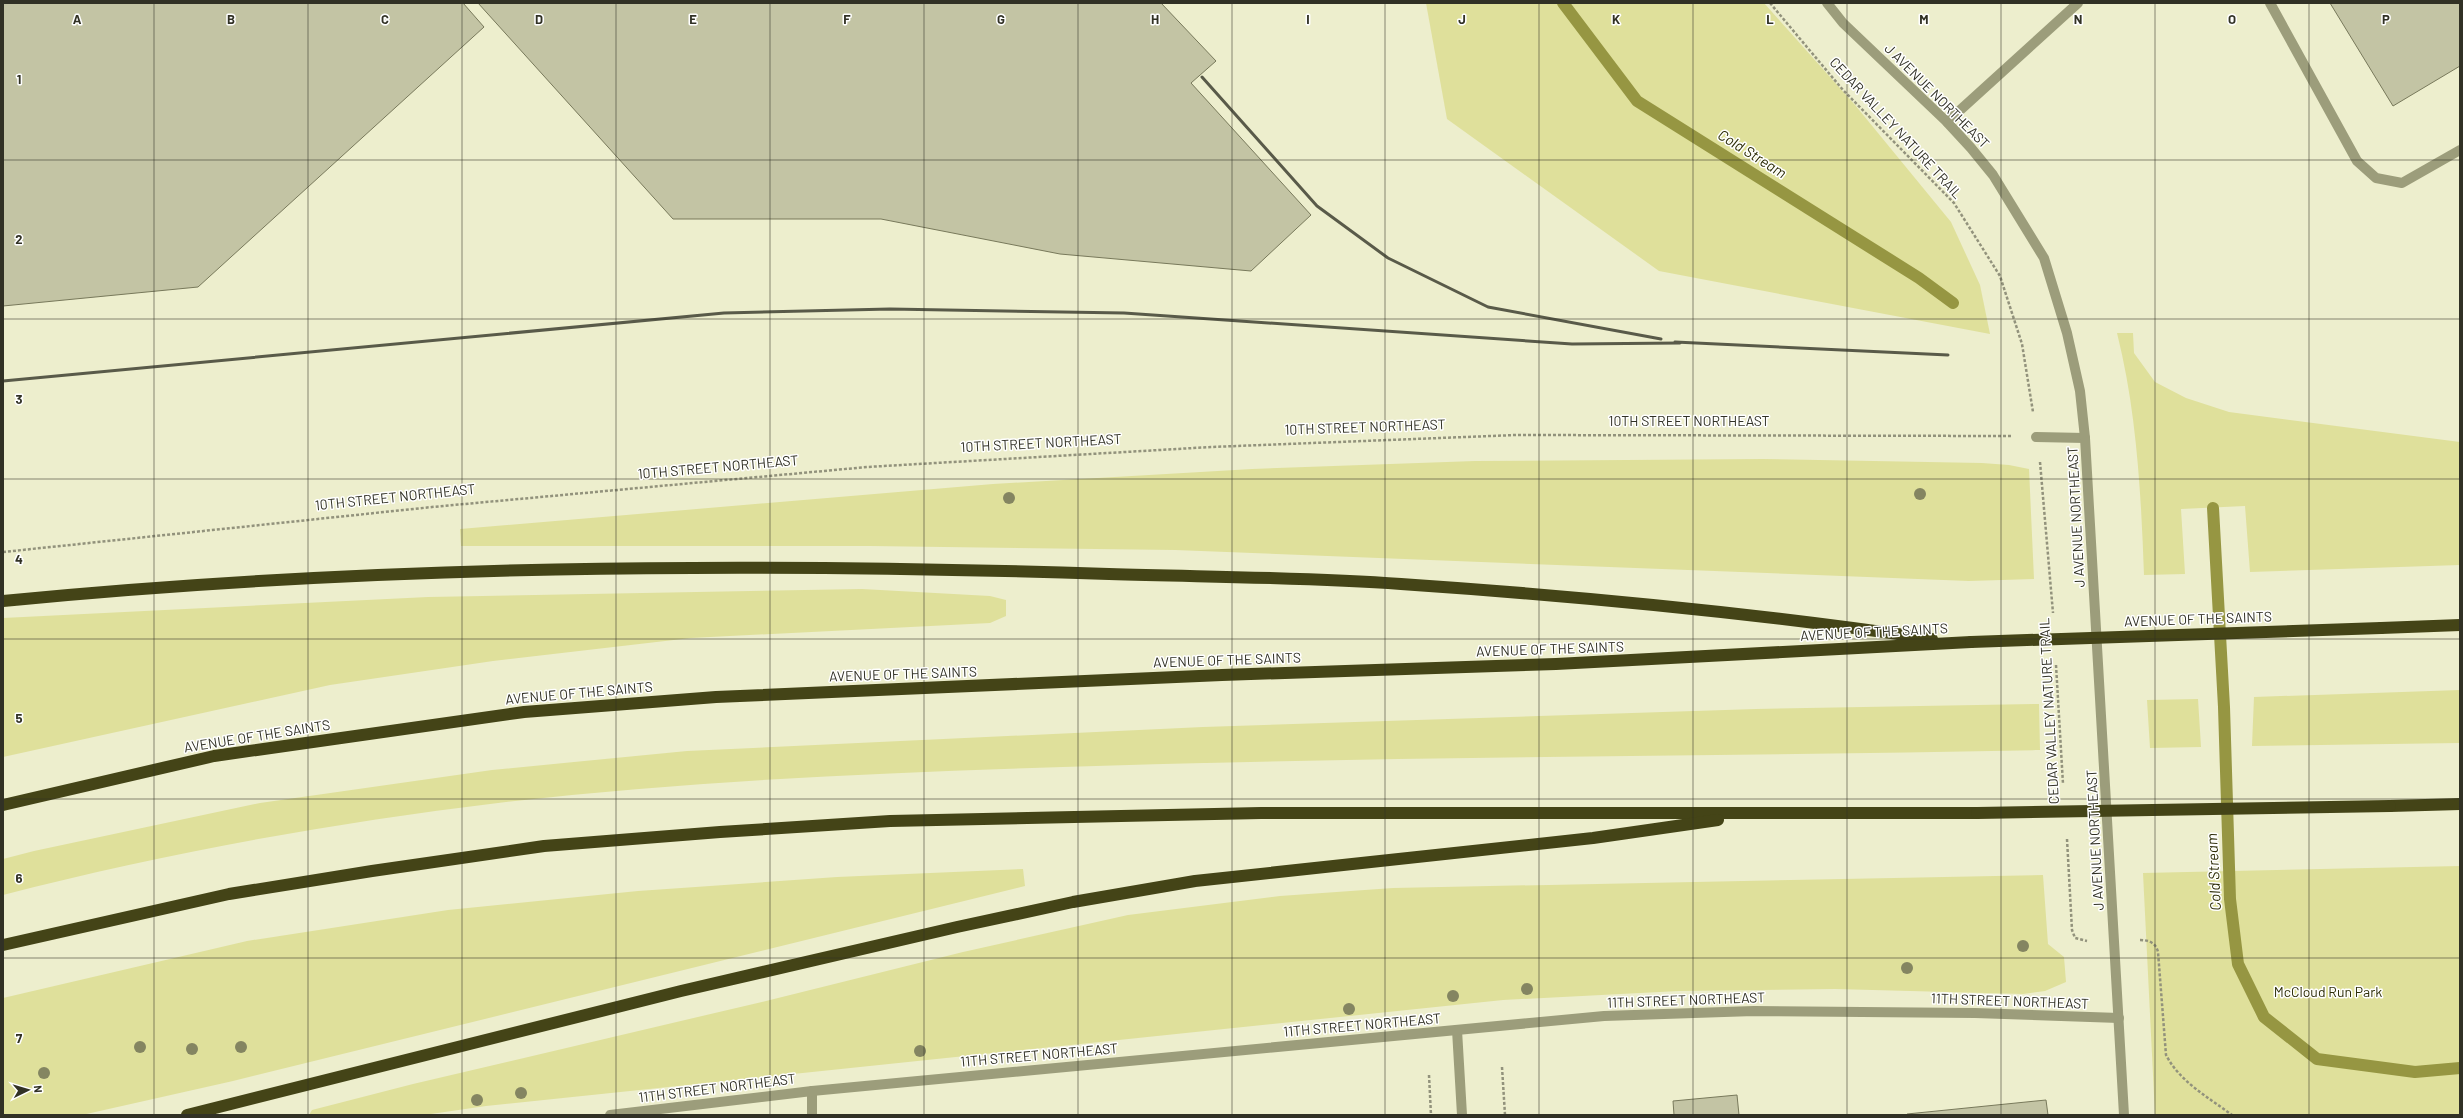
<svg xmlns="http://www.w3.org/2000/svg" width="2463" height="1118" font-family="Barlow,sans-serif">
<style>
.green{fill:#dfe09b}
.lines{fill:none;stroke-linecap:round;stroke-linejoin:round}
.stream{stroke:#969642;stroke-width:12}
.building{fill:#c3c4a4;stroke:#78795b}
.path{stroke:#92927c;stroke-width:2.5;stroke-dasharray:3 2;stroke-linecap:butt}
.service{stroke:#9c9d7b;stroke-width:10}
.minor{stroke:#9c9d7b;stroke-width:10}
.tertiary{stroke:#9c9d7b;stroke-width:10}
.motorway{stroke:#444417;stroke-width:12}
.rail{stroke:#595a49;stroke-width:3}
.motorway-bridge{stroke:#444417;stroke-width:12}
.tree{fill:#848561}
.grid{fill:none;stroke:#313125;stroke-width:1;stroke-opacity:0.55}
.labels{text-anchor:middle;stroke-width:3;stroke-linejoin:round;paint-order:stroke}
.street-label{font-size:14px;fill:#313125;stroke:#fff}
.park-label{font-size:14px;fill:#2f2f09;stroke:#fff}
.water-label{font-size:15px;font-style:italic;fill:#2d2d07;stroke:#fff}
.grid-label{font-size:13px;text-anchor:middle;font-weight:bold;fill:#313125;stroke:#fff;stroke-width:3;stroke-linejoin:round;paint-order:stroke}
</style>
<rect width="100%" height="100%" fill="#edeecd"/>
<g class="green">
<path d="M 1426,3 L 1764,3 L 1855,105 L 1951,222 L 1980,285 L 1990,334 L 1659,271 L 1447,119 Z"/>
<path d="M 2117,333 L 2133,333 L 2134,353 L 2155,382 L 2186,398 L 2229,412 L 2460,442 L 2460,565 L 2250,572 L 2245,506 L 2181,509 L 2185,574 L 2144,575 C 2141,494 2137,413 2117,333 Z"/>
<path d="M 1763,459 L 1982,463 L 2009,465 L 2029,469 L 2034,579 L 1969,581 L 1175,550 L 870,546 L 461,546 L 460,529 L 993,484 L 1252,469 L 1475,461 Z"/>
<path d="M 862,589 L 990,596 L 1006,600 L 1006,616 L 990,623 L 691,638 L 493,661 L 330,685 L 3,757 L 3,618 L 428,597 Z"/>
<path d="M 2460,690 L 2460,743 L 2252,746 L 2254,697 Z"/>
<path d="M 2198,699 L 2201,747 L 2150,748 L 2147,700 Z"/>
<path d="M 2039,704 L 2040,750 C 1715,757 1389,756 1063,767 C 875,773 686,781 498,803 C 332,823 165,853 3,895 L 3,859 L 34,851 L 260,803 L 492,770 L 687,751 L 1203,727 L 1756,709 Z"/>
<path d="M 2460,866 L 2460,1115 L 2155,1115 L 2143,873 Z"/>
<path d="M 1023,869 L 1025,886 L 233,1081 L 82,1115 L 3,1115 L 3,998 L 247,941 L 448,910 L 638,891 L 837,877 Z"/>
<path d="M 2043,875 L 2048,944 L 2064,957 L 2066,982 L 2045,991 L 2023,994 L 1835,989 L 1679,991 L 1503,1000 L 486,1106 L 424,1115 L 309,1115 L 312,1110 L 413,1084 L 770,1000 L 963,952 L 1128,915 L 1280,896 L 1393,888 Z"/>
</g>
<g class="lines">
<g class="stream">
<path d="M 1563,3 L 1637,101 L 1919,278 L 1953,303"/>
<path d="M 2213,508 L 2224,707 L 2230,899 L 2238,964 L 2264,1017 L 2317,1059 L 2415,1072 L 2460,1068"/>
</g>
</g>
<g class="building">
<path d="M 3,3 L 463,3 L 484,27 L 198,287 L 3,306 Z"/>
<path d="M 478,3 L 1161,3 L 1216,61 L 1191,83 L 1311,215 L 1251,271 L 1060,254 L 881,219 L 673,219 Z"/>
<path d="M 2330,3 L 2460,3 L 2460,66 L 2393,106 Z"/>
<path d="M 1737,1095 L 1739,1115 L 1674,1115 L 1673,1101 Z"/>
<path d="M 2046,1100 L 2048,1115 L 1907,1115 L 1907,1114 Z"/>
</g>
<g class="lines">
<g class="path">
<path d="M 1770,3 L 1843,90 L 1954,203 L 2000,276 L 2022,344 L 2033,412"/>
<path d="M 2040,462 L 2053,613"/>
<path d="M 3,552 L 432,507 L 867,467 L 1211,447 L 1516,435 L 2012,436"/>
<path d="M 2056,665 L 2063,784"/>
<path d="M 2067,839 L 2072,930 L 2075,938 L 2087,941"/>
<path d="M 2140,940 C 2149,940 2156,943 2158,952 L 2166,1055 C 2180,1082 2208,1097 2232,1115"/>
<path d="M 1502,1067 L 1505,1115"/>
<path d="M 1429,1075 L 1431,1115"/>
</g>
<g class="service">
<path d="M 2270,3 L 2357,161 L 2376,178 L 2402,183 L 2460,150"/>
<path d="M 2036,437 L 2085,438"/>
</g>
<g class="minor">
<path d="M 1947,122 L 2078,3"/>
<path d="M 1457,1030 L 1462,1115"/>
<path d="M 812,1091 L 812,1115"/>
</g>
<g class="tertiary">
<path d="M 1827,3 L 1843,23 L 1947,122 L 1971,148 L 1993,175 L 2044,258 L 2067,333 L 2080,391 L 2085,438 L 2124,1115"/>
<path d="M 610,1115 L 812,1091 L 1604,1016 L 1754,1011 L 1975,1013 L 2119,1018"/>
</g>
<g class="motorway">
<path d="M 3,601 C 370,565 741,562 1109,574 C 1206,577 1304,577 1401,584 C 1578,596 1756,613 1932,639"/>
<path d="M 2381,628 L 2460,625"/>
<path d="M 3,805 L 214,756 L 524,712 L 716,697 L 1222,675 L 1556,664 L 1971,642"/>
<path d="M 2390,806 L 2460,804"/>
<path d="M 3,945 L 229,894 L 372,871 L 544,846 L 720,832 L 890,821 L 1261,813 L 1977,813"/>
<path d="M 187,1115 L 681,991 L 957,927 L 1073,902 L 1195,881 L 1593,838 L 1718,820"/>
</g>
<g class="rail">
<path d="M 1202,77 L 1317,206 L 1388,258 L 1488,307 L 1661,339"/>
<path d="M 1675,342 L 1948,355"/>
<path d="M 3,381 L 724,313 L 890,309 L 1124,313 L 1572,344 L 1680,343"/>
</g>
<g class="motorway-bridge">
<path d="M 1971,642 L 2381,628"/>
<path d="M 1977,813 L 2390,806"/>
</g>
</g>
<g class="tree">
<circle cx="1920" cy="494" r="6"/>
<circle cx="1009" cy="498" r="6"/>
<circle cx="2023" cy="946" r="6"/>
<circle cx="1907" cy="968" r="6"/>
<circle cx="1527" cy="989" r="6"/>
<circle cx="1453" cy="996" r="6"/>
<circle cx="1349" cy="1009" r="6"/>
<circle cx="140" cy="1047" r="6"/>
<circle cx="241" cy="1047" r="6"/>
<circle cx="192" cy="1049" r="6"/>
<circle cx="920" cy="1051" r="6"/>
<circle cx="44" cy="1073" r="6"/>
<circle cx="521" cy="1093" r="6"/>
<circle cx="477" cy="1100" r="6"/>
</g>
<path class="grid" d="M 154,3 L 154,1115M 308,3 L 308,1115M 462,3 L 462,1115M 616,3 L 616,1115M 770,3 L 770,1115M 924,3 L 924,1115M 1078,3 L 1078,1115M 1232,3 L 1232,1115M 1385,3 L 1385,1115M 1539,3 L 1539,1115M 1693,3 L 1693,1115M 1847,3 L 1847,1115M 2001,3 L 2001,1115M 2155,3 L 2155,1115M 2309,3 L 2309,1115M 3,160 L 2460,160M 3,319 L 2460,319M 3,479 L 2460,479M 3,639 L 2460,639M 3,799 L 2460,799M 3,958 L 2460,958"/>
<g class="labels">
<g class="street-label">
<text transform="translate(1937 96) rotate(45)" y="5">J AVENUE NORTHEAST</text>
<text transform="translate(1896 128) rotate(47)" y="5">CEDAR VALLEY NATURE TRAIL</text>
<text x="1689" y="426">10TH STREET NORTHEAST</text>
<text transform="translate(1365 427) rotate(-2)" y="5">10TH STREET NORTHEAST</text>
<text transform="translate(1041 443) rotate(-3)" y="5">10TH STREET NORTHEAST</text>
<text transform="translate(718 467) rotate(-5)" y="5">10TH STREET NORTHEAST</text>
<text transform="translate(395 497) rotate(-6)" y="5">10TH STREET NORTHEAST</text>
<text transform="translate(2076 517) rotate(-93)" y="5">J AVENUE NORTHEAST</text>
<text transform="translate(2198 619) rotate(-2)" y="5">AVENUE OF THE SAINTS</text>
<text transform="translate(1874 632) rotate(-3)" y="5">AVENUE OF THE SAINTS</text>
<text transform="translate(1550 649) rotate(-2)" y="5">AVENUE OF THE SAINTS</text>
<text transform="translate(1227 660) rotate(-2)" y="5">AVENUE OF THE SAINTS</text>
<text transform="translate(903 674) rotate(-2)" y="5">AVENUE OF THE SAINTS</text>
<text transform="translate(579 693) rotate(-5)" y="5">AVENUE OF THE SAINTS</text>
<text transform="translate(2049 711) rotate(-93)" y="5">CEDAR VALLEY NATURE TRAIL</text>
<text transform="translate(257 736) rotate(-9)" y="5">AVENUE OF THE SAINTS</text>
<text transform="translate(2095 840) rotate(-93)" y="5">J AVENUE NORTHEAST</text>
<text transform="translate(1686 1000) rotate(-2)" y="5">11TH STREET NORTHEAST</text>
<text transform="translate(2010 1001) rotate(2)" y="5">11TH STREET NORTHEAST</text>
<text transform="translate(1362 1025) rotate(-5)" y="5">11TH STREET NORTHEAST</text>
<text transform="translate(1039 1055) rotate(-5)" y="5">11TH STREET NORTHEAST</text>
<text transform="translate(717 1088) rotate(-7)" y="5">11TH STREET NORTHEAST</text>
</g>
<g class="park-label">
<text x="2328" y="997">McCloud Run Park</text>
</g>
<g class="water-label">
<text transform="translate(1752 154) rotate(32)" y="5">Cold Stream</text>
<text transform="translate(2214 872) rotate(-93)" y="5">Cold Stream</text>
</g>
</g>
<g class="grid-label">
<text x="77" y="24">A</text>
<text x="231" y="24">B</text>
<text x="385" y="24">C</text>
<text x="539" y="24">D</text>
<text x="693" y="24">E</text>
<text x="847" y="24">F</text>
<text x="1001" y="24">G</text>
<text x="1155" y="24">H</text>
<text x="1308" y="24">I</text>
<text x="1462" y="24">J</text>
<text x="1616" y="24">K</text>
<text x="1770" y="24">L</text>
<text x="1924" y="24">M</text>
<text x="2078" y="24">N</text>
<text x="2232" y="24">O</text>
<text x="2386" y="24">P</text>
<text x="19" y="84">1</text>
<text x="19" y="244">2</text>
<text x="19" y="404">3</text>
<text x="19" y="564">4</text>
<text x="19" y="723">5</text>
<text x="19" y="883">6</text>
<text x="19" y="1043">7</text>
</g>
<rect width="2463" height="1118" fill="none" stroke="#313125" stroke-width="8"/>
<g transform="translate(28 1090) rotate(85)" stroke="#ffffff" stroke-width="3" paint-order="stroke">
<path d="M0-3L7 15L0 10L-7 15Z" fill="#313125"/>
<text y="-6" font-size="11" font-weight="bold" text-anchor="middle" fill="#313125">N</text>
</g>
</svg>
